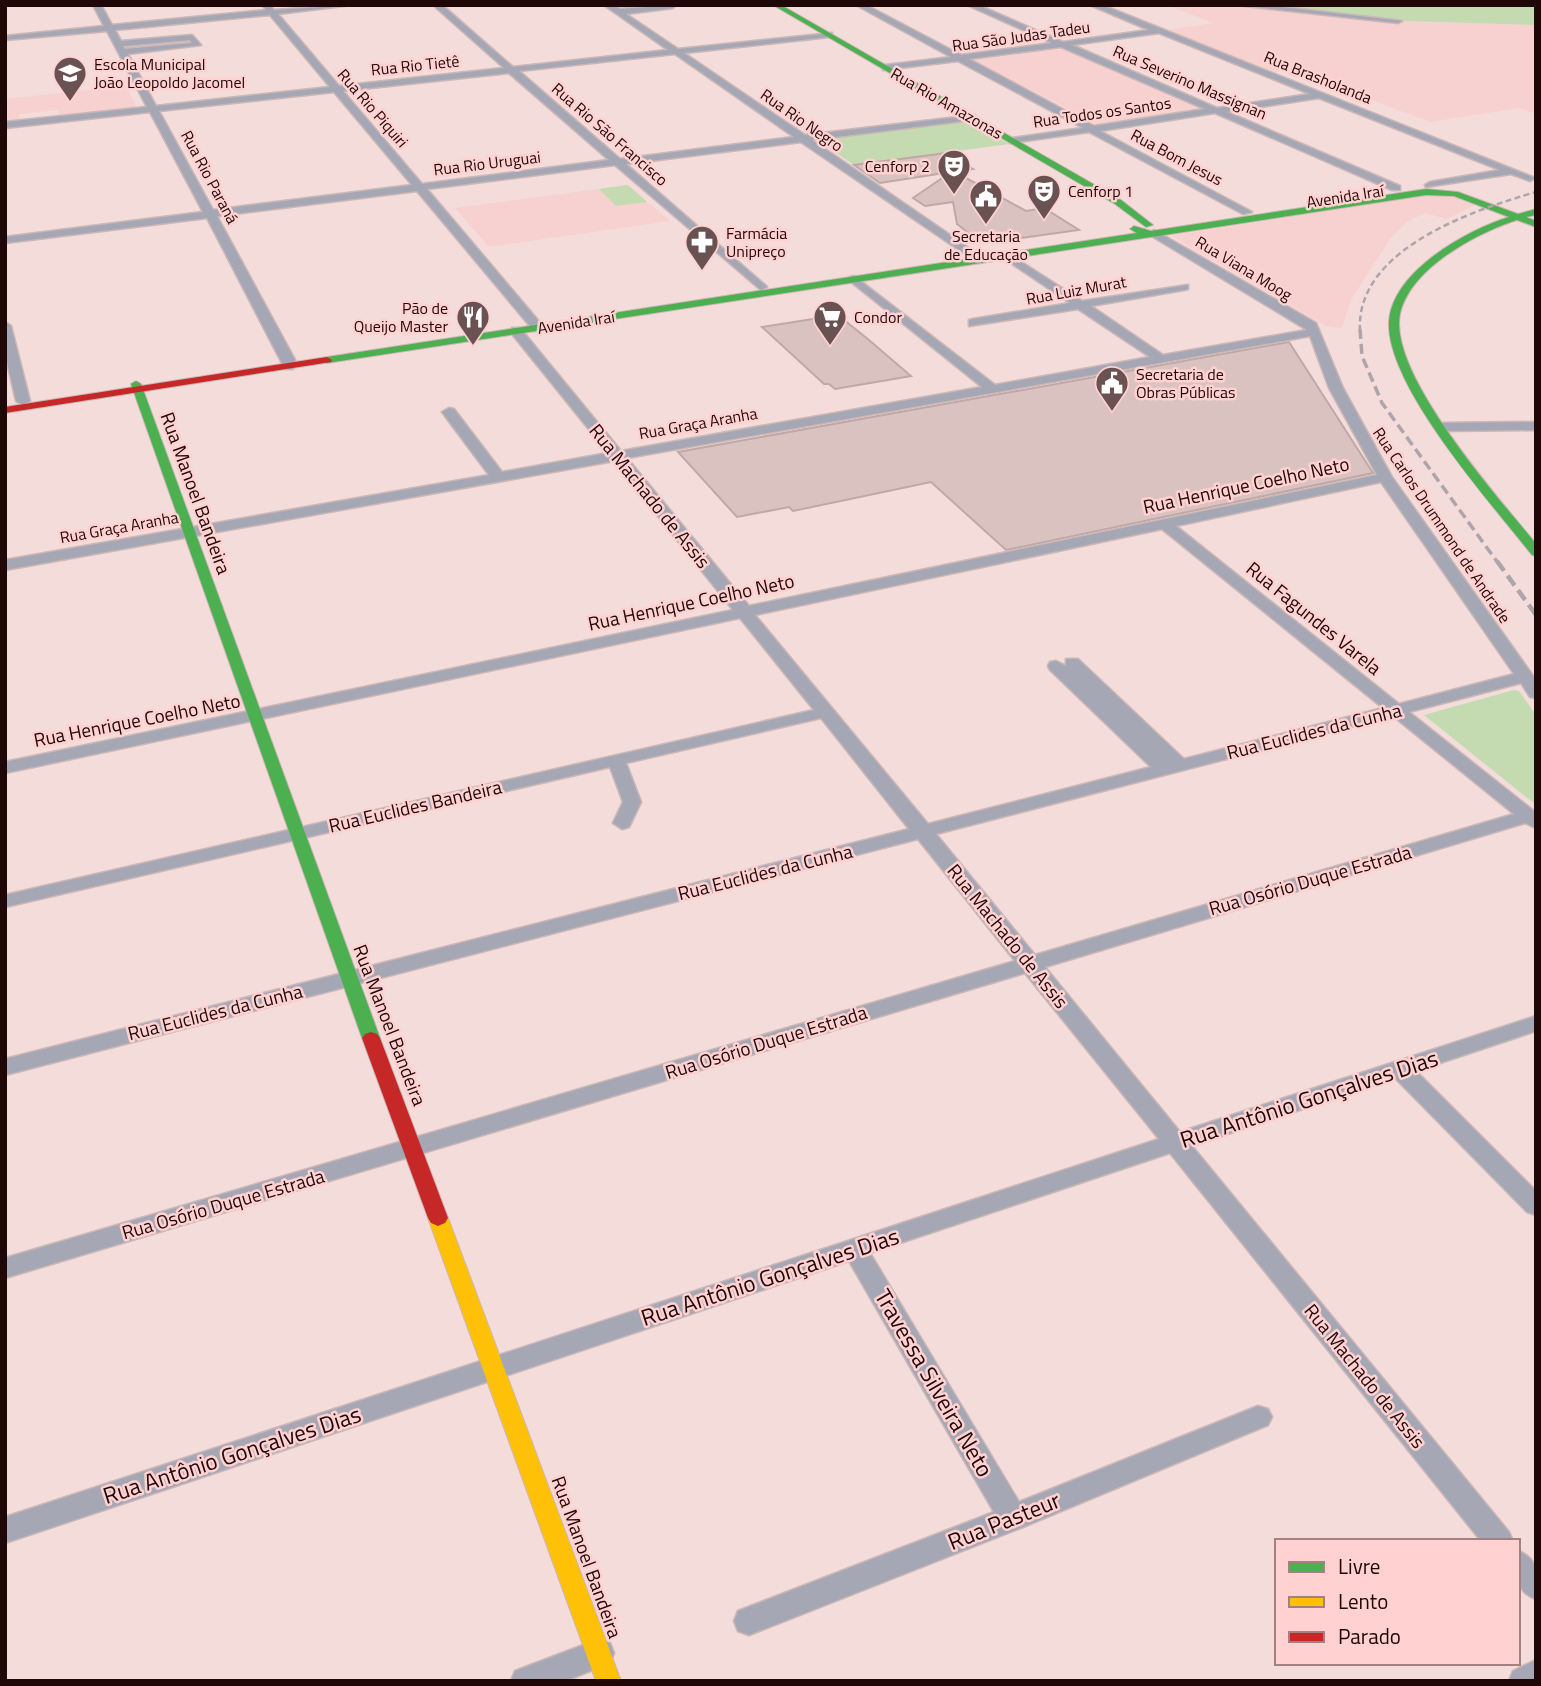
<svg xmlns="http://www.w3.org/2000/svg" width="1541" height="1686" font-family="'Titillium Web',sans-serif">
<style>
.built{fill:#f7d1cf}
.green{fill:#c4dbb1}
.building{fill:#dac2c1;stroke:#bfa8a7;stroke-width:2}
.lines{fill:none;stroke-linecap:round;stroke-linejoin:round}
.street-casing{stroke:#ccb7b7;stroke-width:3}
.fast-casing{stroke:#ccb7b7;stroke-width:2}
.slow-casing{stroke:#ccb7b7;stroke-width:2}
.jam-casing{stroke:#ccb7b7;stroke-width:2}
.street{fill:#a6a7b4;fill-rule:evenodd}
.fast{fill:#4caf50;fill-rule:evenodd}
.slow{fill:#ffc107;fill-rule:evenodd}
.jam{fill:#c62828;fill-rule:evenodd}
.rail-far2{stroke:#aea5ab;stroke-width:2.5;stroke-dasharray:6 3.5;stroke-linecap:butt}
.rail-far1{stroke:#aea5ab;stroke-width:3.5;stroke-dasharray:10 5;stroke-linecap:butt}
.rail{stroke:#aea5ab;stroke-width:4.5;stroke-dasharray:12 6;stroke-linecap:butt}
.labels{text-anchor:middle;stroke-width:5;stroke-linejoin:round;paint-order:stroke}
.far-street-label{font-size:16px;fill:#1f0708;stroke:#ffd1d0}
.far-poi-label{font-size:16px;fill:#1f0708;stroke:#ffd1d0;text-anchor:start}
.street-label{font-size:19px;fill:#1f0708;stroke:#ffd1d0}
.near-street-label{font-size:23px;fill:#1f0708;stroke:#ffd1d0}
</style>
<rect width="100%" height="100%" fill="#f4dcda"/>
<g class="built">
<path d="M 1167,5 L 1241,5 L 1374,20 L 1536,25 L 1536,114 L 1519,108 L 1430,122 L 1327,83 L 1316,84 L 1282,71 L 1275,72 L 1168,30 L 1213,23 Z"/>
<path d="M 1061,49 L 1200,109 L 1097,124 L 974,60 Z"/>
<path d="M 126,86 L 136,107 L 60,115 L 58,110 L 19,114 L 20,120 L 5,121 L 5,99 Z"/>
<path d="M 628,185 L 670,221 L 489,247 L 455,208 Z"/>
<path d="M 1418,196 L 1450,196 L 1475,205 L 1447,219 L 1425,213 L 1407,222 L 1390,239 L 1351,300 L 1342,328 L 1326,326 L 1171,236 Z"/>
</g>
<g class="green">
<path d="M 1241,5 L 1536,5 L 1536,25 L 1374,20 Z"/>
<path d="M 968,121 L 1009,144 L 854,165 L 817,140 Z"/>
<path d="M 628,185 L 647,202 L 616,206 L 599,189 Z"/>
<path d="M 1514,690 L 1519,691 L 1536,715 L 1536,805 L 1424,715 Z"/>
</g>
<g class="building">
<path d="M 946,153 L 973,169 L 955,172 L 1026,211 L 1044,208 L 1079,230 L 999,241 L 993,237 L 976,239 L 957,224 L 953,202 L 925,206 L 913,198 L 951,172 L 880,183 L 854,165 Z"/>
<path d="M 838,315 L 869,340 L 911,376 L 835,389 L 829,384 L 824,384 L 762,327 Z"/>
<path d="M 1289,342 L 1373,473 L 1006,550 L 931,482 L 793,511 L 789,507 L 737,517 L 678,452 Z"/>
</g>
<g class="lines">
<defs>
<g id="street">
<path d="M 93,5 L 101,5 L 112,25 L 266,10 L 262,5 L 270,5 L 274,10 L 351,5 L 278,14 L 339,86 L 504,68 L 433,5 L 442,5 L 513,67 L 668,50 L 604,5 L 614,5 L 620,9 L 676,5 L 673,8 L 626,14 L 678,49 L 832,33 L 829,37 L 684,53 L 805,135 L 975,115 L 972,120 L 812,140 L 985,259 L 975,261 L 801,142 L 626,164 L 765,285 L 767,287 L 761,290 L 615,165 L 427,189 L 542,325 L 542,331 L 534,331 L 417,191 L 217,216 L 295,360 L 293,369 L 285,369 L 207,218 L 5,243 L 5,237 L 203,212 L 150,112 L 5,128 L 5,122 L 147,107 L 107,31 L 5,40 L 5,36 L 104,26 ZM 270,15 L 330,87 L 156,106 L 128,54 L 201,45 L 192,35 L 121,41 L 115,30 ZM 190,40 L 192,43 L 125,49 L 123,46 ZM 675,54 L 794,137 L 620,159 L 519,71 ZM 509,73 L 609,160 L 422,184 L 343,91 ZM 334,92 L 412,185 L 213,210 L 159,111 Z"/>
<path d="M 856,5 L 866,5 L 961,55 L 1052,43 L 967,5 L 978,5 L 1063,42 L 1149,30 L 1090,5 L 1102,5 L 1535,178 L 1530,181 L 1511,174 L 1426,187 L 1425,185 L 1430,182 L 1500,170 L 1319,98 L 1227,112 L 1400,186 L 1400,190 L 1392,190 L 1215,113 L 1100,131 L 1252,212 L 1243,214 L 1089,132 L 1010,143 L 1013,138 L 1083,128 L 958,61 L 883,70 L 886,65 L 951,57 ZM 1159,33 L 1310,94 L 1217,108 L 1072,45 ZM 1061,47 L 1205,109 L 1094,126 L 969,59 Z"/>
<path d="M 1237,5 L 1266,5 L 1402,21 L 1398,23 Z"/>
<path d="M 1154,230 L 1316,323 L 1343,388 L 1392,477 L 1536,680 L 1536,698 L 1530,697 L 1521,683 L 1409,712 L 1535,812 L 1536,828 L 1525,823 L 1045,967 L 1180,1132 L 1536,1016 L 1536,1031 L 1416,1071 L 1536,1191 L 1536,1215 L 1527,1212 L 1395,1078 L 1192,1146 L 1509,1532 L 1513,1541 L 1481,1541 L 1170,1153 L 870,1253 L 1019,1502 L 1258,1406 L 1268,1409 L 1272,1417 L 1268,1425 L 1023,1527 L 749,1635 L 738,1631 L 734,1621 L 738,1611 L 994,1512 L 849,1261 L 5,1543 L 5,1517 L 1159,1139 L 1025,973 L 5,1278 L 5,1258 L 1015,961 L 918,839 L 5,1075 L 5,1059 L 909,829 L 821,718 L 626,763 L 641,802 L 629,827 L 622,829 L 613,823 L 623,802 L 610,767 L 5,907 L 5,895 L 814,710 L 740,618 L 5,773 L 5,762 L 733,610 L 614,461 L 5,570 L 5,560 L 489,475 L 442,412 L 449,408 L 454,409 L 502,472 L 608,453 L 512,334 L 512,328 L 520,328 L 621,451 L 982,387 L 850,281 L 850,277 L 854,276 L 995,385 L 1150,357 L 1078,309 L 969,326 L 969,320 L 973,319 L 1070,303 L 1002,257 L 1002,253 L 1006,252 L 1082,301 L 1188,285 L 1188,289 L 1184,290 L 1091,306 L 1163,355 L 1307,330 L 1150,235 L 1149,233 ZM 1310,336 L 1329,388 L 1377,475 L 749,606 L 627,458 ZM 1381,482 L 1514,674 L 1399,704 L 1176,526 ZM 1162,529 L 1383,708 L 1184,759 L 1078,659 L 1066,659 L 1066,666 L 1056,661 L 1050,662 L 1048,666 L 1050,670 L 1151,767 L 928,824 L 755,615 ZM 1393,716 L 1514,814 L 1035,955 L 936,834 Z"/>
<path d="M 5,322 L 11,326 L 30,401 L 23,405 L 16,401 L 5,353 Z"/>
<path d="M 1536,422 L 1536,430 L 1442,431 L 1435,427 L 1442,423 Z"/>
<path d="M 1518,1551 C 1541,1559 1536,1578 1536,1599 C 1513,1591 1518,1572 1518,1551 Z"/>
<path d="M 599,1639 L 610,1643 L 614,1653 L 610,1663 L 565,1681 L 511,1681 L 515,1671 Z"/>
<path d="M 1536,1660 L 1536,1681 L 1509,1681 L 1513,1671 Z"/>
</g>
<g id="fast">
<path d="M 773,5 L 781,5 L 1121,200 L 1153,225 L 1146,227 L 1115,204 Z"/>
<path d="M 1426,189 L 1458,192 L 1518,214 L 1536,209 L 1536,215 L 1526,217 L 1536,221 L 1536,227 L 1517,220 L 1511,222 C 1472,236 1410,269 1400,314 C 1388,374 1499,498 1536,544 L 1536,556 L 1532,555 C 1492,504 1385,385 1389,321 C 1393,271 1467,230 1509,217 L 1454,196 L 1426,195 L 327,363 L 322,360 L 327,357 L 1137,233 L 1130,229 L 1134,226 L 1151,231 Z"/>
<path d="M 136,381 L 141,384 L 380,1038 L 377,1042 L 365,1042 L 362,1038 L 131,384 Z"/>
</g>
<path id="slow" d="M 438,1210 L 445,1213 L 448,1218 L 621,1681 L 596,1681 L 428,1218 L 431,1213 Z"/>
<g id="jam">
<path d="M 327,357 L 332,360 L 331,362 L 5,413 L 5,407 Z"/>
<path d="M 371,1032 L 377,1034 L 380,1038 L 448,1218 L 445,1223 L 438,1226 L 431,1223 L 428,1218 L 362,1038 L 365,1034 Z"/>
</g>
</defs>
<use href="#street" class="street-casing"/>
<use href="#fast" class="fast-casing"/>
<use href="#slow" class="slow-casing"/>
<use href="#jam" class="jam-casing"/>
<use href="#street" class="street"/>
<use href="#fast" class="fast"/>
<use href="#slow" class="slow"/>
<use href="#jam" class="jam"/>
<path class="rail-far2" d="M 1360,331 C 1355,249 1474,210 1536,192"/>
<path class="rail-far1" d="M 1360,329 L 1362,356 L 1382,403 L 1498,563"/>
<path class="rail" d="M 1497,561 L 1536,615"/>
</g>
<defs>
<symbol id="school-pin" viewBox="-11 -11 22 30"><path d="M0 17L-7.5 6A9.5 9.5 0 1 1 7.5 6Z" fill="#6a5252" stroke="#ffd1d0"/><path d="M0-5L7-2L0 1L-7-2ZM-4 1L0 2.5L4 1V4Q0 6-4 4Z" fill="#fff"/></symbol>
<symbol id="theatre-pin" viewBox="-11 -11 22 30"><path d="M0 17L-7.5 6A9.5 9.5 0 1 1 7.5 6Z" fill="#6a5252" stroke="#ffd1d0"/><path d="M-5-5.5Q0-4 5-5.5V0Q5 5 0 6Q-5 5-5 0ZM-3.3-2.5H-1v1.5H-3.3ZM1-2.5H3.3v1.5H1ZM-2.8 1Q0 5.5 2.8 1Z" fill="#fff"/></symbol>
<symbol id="civic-pin" viewBox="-11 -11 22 30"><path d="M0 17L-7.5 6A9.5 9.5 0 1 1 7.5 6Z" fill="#6a5252" stroke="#ffd1d0"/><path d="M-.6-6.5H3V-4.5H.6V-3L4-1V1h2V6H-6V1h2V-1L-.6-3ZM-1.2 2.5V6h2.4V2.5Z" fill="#fff"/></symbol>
<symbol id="pharmacy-pin" viewBox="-11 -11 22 30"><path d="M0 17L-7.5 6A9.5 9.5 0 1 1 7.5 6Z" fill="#6a5252" stroke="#ffd1d0"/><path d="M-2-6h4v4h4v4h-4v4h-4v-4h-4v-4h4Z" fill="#fff"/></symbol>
<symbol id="restaurant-pin" viewBox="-11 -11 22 30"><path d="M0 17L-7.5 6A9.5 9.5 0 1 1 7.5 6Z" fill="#6a5252" stroke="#ffd1d0"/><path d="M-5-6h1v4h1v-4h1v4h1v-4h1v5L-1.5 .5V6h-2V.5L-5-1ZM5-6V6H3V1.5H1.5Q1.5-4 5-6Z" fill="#fff"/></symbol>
<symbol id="supermarket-pin" viewBox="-11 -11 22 30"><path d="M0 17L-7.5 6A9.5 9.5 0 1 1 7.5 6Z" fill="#6a5252" stroke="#ffd1d0"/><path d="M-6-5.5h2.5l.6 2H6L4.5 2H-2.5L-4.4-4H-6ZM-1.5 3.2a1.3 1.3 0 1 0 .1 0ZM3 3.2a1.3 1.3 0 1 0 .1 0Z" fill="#fff"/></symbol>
</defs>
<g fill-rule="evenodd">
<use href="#school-pin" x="51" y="54" width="38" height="52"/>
<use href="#theatre-pin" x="935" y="147" width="38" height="52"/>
<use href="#theatre-pin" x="1025" y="172" width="38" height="52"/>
<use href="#civic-pin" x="967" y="177" width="38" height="52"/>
<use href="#pharmacy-pin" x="683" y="223" width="38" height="52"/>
<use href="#restaurant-pin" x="454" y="298" width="38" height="52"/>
<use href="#supermarket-pin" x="811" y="298" width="38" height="52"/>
<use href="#civic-pin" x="1093" y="364" width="38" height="52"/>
</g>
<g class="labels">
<g class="far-street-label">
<text transform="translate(1021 36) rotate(-8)" y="6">Rua São Judas Tadeu</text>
<text transform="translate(415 65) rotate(-6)" y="6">Rua Rio Tietê</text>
<text transform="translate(1318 77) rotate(22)" y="6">Rua Brasholanda</text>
<text transform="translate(1190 82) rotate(23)" y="6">Rua Severino Massignan</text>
<text transform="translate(947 103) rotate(30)" y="6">Rua Rio Amazonas</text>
<text transform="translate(373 108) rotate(49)" y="6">Rua Rio Piquiri</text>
<text transform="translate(1102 112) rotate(-8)" y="6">Rua Todos os Santos</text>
<text transform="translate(802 120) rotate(35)" y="6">Rua Rio Negro</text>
<text transform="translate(610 134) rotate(41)" y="6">Rua Rio São Francisco</text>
<text transform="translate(1177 157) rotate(28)" y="6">Rua Bom Jesus</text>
<text transform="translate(487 163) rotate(-7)" y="6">Rua Rio Uruguai</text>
<text transform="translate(210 177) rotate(62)" y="6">Rua Rio Paraná</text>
<text transform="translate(1345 196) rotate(-9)" y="6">Avenida Iraí</text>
<text transform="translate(1244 268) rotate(31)" y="6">Rua Viana Moog</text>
<text transform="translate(1076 290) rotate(-10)" y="6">Rua Luiz Murat</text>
<text transform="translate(576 322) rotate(-9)" y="6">Avenida Iraí</text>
<text transform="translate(698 423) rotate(-10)" y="6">Rua Graça Aranha</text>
<text transform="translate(1442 525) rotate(56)" y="6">Rua Carlos Drummond de Andrade</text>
<text transform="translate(119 527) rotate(-10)" y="6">Rua Graça Aranha</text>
</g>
<g class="far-poi-label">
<text x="94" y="70">Escola Municipal<tspan x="94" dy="18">João Leopoldo Jacomel</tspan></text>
<text x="930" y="172" text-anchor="end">Cenforp 2</text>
<text x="1068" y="197">Cenforp 1</text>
<text x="726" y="239">Farmácia<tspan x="726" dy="18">Unipreço</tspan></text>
<text x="986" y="242" text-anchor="middle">Secretaria<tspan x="986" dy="18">de Educação</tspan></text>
<text x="448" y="314" text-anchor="end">Pão de<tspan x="448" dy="18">Queijo Master</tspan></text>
<text x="854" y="323">Condor</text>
<text x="1136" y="380">Secretaria de<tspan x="1136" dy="18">Obras Públicas</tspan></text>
</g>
<g class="street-label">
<text transform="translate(1246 485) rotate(-12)" y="7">Rua Henrique Coelho Neto</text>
<text transform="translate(196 493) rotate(70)" y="7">Rua Manoel Bandeira</text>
<text transform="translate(650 496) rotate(51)" y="7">Rua Machado de Assis</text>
<text transform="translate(691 602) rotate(-12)" y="7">Rua Henrique Coelho Neto</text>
<text transform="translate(1314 618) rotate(39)" y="7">Rua Fagundes Varela</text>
<text transform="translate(137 720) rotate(-11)" y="7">Rua Henrique Coelho Neto</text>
<text transform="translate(1314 731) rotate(-14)" y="7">Rua Euclides da Cunha</text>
<text transform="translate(415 806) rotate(-13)" y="7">Rua Euclides Bandeira</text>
<text transform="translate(765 872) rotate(-14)" y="7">Rua Euclides da Cunha</text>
<text transform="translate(1310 880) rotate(-16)" y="7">Rua Osório Duque Estrada</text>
<text transform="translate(1008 936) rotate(51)" y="7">Rua Machado de Assis</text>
<text transform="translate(215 1012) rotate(-14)" y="7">Rua Euclides da Cunha</text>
<text transform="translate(390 1025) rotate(69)" y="7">Rua Manoel Bandeira</text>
<text transform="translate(766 1042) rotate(-17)" y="7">Rua Osório Duque Estrada</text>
<text transform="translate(223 1204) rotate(-16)" y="7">Rua Osório Duque Estrada</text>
<text transform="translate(1365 1376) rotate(51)" y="7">Rua Machado de Assis</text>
<text transform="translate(587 1557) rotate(70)" y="7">Rua Manoel Bandeira</text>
</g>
<g class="near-street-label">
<text transform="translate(1309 1099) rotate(-18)" y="8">Rua Antônio Gonçalves Dias</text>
<text transform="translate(770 1277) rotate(-18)" y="8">Rua Antônio Gonçalves Dias</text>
<text transform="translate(934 1383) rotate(60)" y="8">Travessa Silveira Neto</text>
<text transform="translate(232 1455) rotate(-18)" y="8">Rua Antônio Gonçalves Dias</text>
<text transform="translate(1004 1521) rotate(-22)" y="8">Rua Pasteur</text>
</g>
</g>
<rect width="1541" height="1686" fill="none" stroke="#1f0708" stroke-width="14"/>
<rect x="1275" y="1539" width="245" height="126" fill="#ffd1d0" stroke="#a58080" stroke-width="2"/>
<rect x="1289" y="1562" width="35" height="10" fill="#4caf50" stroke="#a58080" stroke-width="2"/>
<text x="1338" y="1574" font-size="21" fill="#1f0708">Livre</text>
<rect x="1289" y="1597" width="35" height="10" fill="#ffc107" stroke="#a58080" stroke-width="2"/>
<text x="1338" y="1609" font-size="21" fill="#1f0708">Lento</text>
<rect x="1289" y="1632" width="35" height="10" fill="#c62828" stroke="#a58080" stroke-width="2"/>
<text x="1338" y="1644" font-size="21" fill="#1f0708">Parado</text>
</svg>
